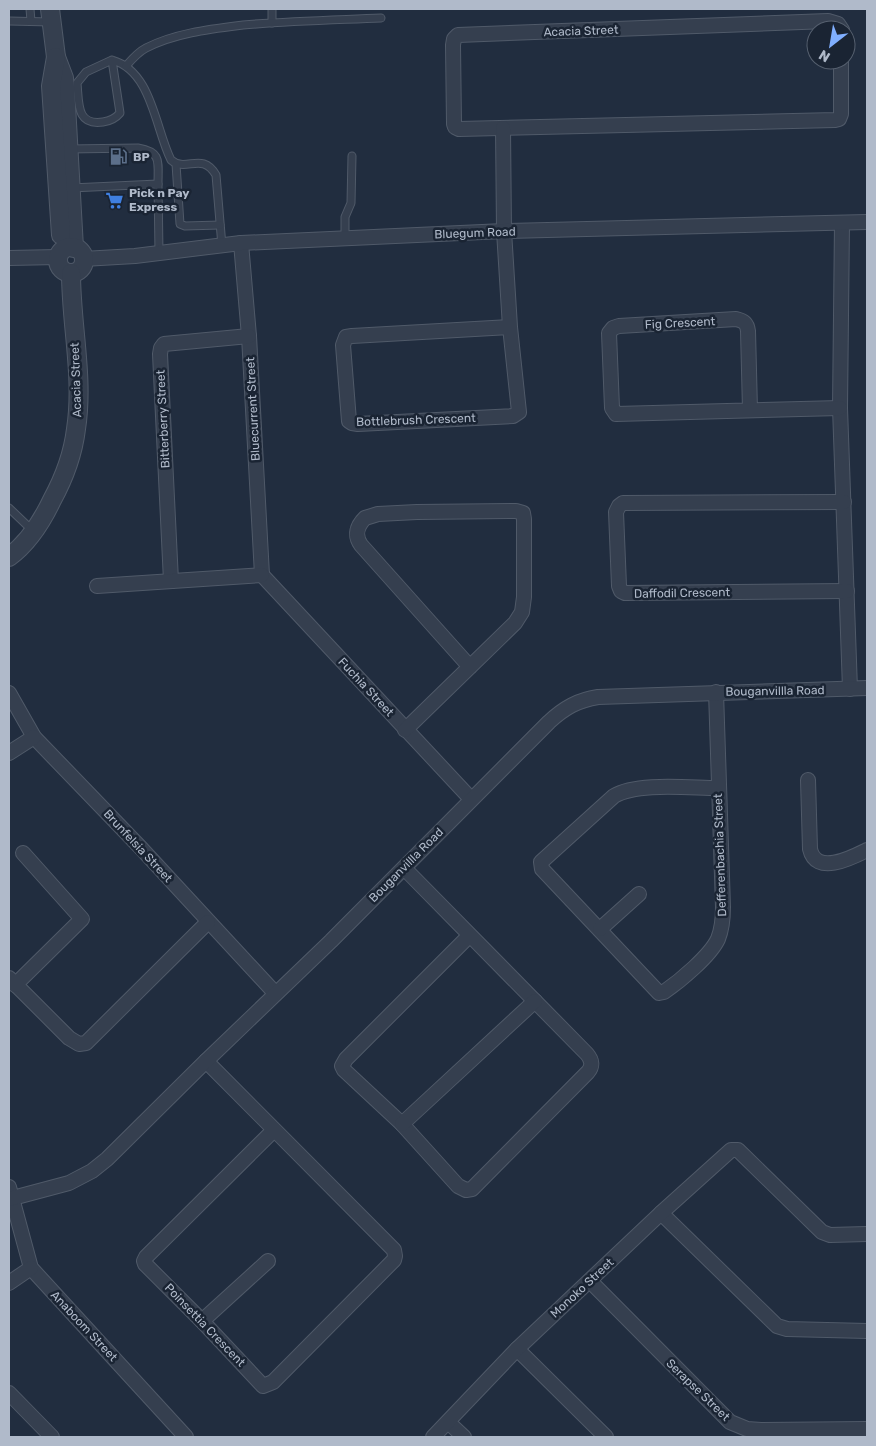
<svg xmlns="http://www.w3.org/2000/svg" width="876" height="1446" font-family="Rubik,sans-serif">
<style>
.lines{fill:none;stroke-linecap:round;stroke-linejoin:round}
.service-casing{stroke:#505a69;stroke-width:9}
.minor-casing{stroke:#505a69;stroke-width:16}
.tertiary-casing{stroke:#505a69;stroke-width:20}
.service{stroke:#353f4f;stroke-width:7}
.minor{stroke:#353f4f;stroke-width:14}
.tertiary{stroke:#353f4f;stroke-width:18}
.labels{text-anchor:middle;stroke-width:5;stroke-linejoin:round;paint-order:stroke}
.street-label{font-size:12px;fill:#b0baca;stroke:#1a2433}
.poi-label{font-size:12px;font-weight:bold;fill:#b0baca;stroke:#1a2433;text-anchor:start}
</style>
<rect width="100%" height="100%" fill="#212d3f"/>
<g class="lines">
<defs>
<g id="service">
<path d="M 30,9 L 31,21"/>
<path d="M 272,9 L 272,23"/>
<path d="M 9,21 L 51,22"/>
<path d="M 112,60 L 120,113 C 115,119 110,121 103,122 C 76,126 79,103 77,83 L 86,72 L 112,60 C 152,71 155,128 171,160 C 186,173 202,151 216,175 L 222,246"/>
<path d="M 126,66 C 132,59 138,52 146,48 C 175,33 211,29 243,25 C 289,21 335,20 381,18"/>
<path d="M 68,149 L 138,148 C 162,152 158,162 158,184"/>
<path d="M 176,164 L 180,224 L 185,226 L 220,225"/>
<path d="M 71,188 L 158,184 L 159,253"/>
<path d="M 345,239 L 345,217 L 351,203 L 352,156"/>
<path d="M 9,508 L 33,531"/>
</g>
<g id="minor">
<path d="M 841,60 L 841,114 L 839,119 L 835,120 L 459,129 L 455,127 L 454,124 L 453,45 L 454,39 L 458,35 L 828,21 L 838,24 L 842,30"/>
<path d="M 503,128 L 504,231 L 510,327 L 519,412 L 513,416 L 358,424 L 352,423 L 349,421 L 343,345 L 346,337 L 352,336 L 510,327"/>
<path d="M 842,223 L 840,408 L 850,689"/>
<path d="M 241,243 L 249,336 L 262,575"/>
<path d="M 9,258 L 58,257"/>
<path d="M 83,259 L 135,256 L 241,243 L 504,231 L 867,222"/>
<path d="M 750,410 L 748,331 C 747,323 744,321 736,319 L 619,326 L 613,328 L 609,333 L 612,408 L 616,414 L 840,408"/>
<path d="M 844,502 L 623,503 L 619,506 L 616,512 L 619,586 L 621,591 L 625,593 L 847,591"/>
<path d="M 262,575 L 471,799"/>
<path d="M 171,581 L 160,354 L 161,348 L 164,344 L 249,336"/>
<path d="M 97,586 L 262,575"/>
<path d="M 716,692 L 723,907 C 723,918 722,929 718,939 C 710,956 680,981 664,992 L 659,993 L 542,869 L 541,862 L 614,796 C 637,782 690,788 718,788"/>
<path d="M 9,693 L 34,737 L 140,847 L 275,993"/>
<path d="M 405,730 L 515,623 L 522,612 L 524,597 L 524,519 L 523,513 L 516,511 L 417,512 L 378,514 L 365,518 C 357,526 354,535 361,545 L 470,667"/>
<path d="M 9,753 L 34,737"/>
<path d="M 808,780 L 810,849 C 816,876 851,858 867,850"/>
<path d="M 404,868 L 587,1054 C 592,1060 593,1066 588,1072 L 472,1189 L 466,1190 L 458,1186 L 402,1124 L 344,1070 L 342,1066 L 346,1059 L 469,936"/>
<path d="M 600,929 L 639,894"/>
<path d="M 9,978 L 69,1038 L 79,1044 L 86,1043 L 208,922"/>
<path d="M 15,985 L 82,919 L 23,853"/>
<path d="M 206,1061 L 394,1250 L 395,1256 L 394,1260 L 273,1382 L 263,1386 L 202,1321 L 145,1264 L 144,1261 L 146,1257 L 274,1130"/>
<path d="M 402,1124 L 535,1001"/>
<path d="M 9,1187 L 31,1268 L 186,1437"/>
<path d="M 9,1199 L 69,1183 L 92,1171 L 107,1159 L 206,1061 L 331,941 L 549,722 C 564,708 578,700 598,697 L 867,688"/>
<path d="M 661,1213 L 777,1326 L 787,1329 L 867,1331"/>
<path d="M 590,1281 L 730,1422 L 747,1429 L 761,1430 L 867,1429"/>
<path d="M 9,1283 L 31,1268"/>
<path d="M 202,1321 L 268,1261"/>
<path d="M 517,1349 L 606,1437"/>
<path d="M 9,1393 L 52,1437"/>
<path d="M 448,1422 L 464,1437"/>
<path d="M 433,1437 L 517,1349 L 661,1213 L 731,1150 L 738,1150 L 822,1232 L 830,1235 L 867,1234"/>
</g>
<g id="tertiary">
<path d="M 50,9 L 56,57 L 64,78 L 65,87 L 74,248"/>
<path d="M 56,57 L 51,86 L 61,235"/>
<circle cx="71" cy="260" r="13"/>
<path d="M 9,557 C 28,543 42,521 52,500 C 64,478 73,454 76,429 C 84,377 71,325 71,273"/>
</g>
</defs>
<use href="#service" class="service-casing"/>
<use href="#minor" class="minor-casing"/>
<use href="#tertiary" class="tertiary-casing"/>
<use href="#service" class="service"/>
<use href="#minor" class="minor"/>
<use href="#tertiary" class="tertiary"/>
</g>
<defs>
<symbol id="fuel-bare" viewBox="-9 -9 18 18"><path d="M-5.5-6h7V0h2V4h1.3V-2.5L3-4.5l.8-.8L6-3V5H2.5V1h-1V6h-7ZM-4.2-4.7v3.2H.2V-4.7Z" fill="#5c6f8a" stroke="#1a2433" stroke-width="2.5" paint-order="stroke"/></symbol>
<symbol id="supermarket-bare" viewBox="-9 -9 18 18"><path d="M-6-5.5h2.5l.6 2H6L4.5 2H-2.5L-4.4-4H-6ZM-1.5 3.2a1.3 1.3 0 1 0 .1 0ZM3 3.2a1.3 1.3 0 1 0 .1 0Z" fill="#3f7fe0" stroke="#1a2433" stroke-width="2.5" paint-order="stroke"/></symbol>
</defs>
<g fill-rule="evenodd">
<use href="#fuel-bare" x="106" y="144" width="25" height="25"/>
<use href="#supermarket-bare" x="102" y="188" width="25" height="25"/>
</g>
<g class="labels">
<g class="street-label">
<text transform="translate(581 31) rotate(-2)" y="4">Acacia Street</text>
<text transform="translate(475 233) rotate(-2)" y="4">Bluegum Road</text>
<text transform="translate(680 323) rotate(-3)" y="4">Fig Crescent</text>
<text transform="translate(76 380) rotate(-92)" y="4">Acacia Street</text>
<text transform="translate(253 409) rotate(-93)" y="4">Bluecurrent Street</text>
<text transform="translate(163 419) rotate(-93)" y="4">Bitterberry Street</text>
<text transform="translate(416 420) rotate(-2)" y="4">Bottlebrush Crescent</text>
<text transform="translate(682 593) rotate(-1)" y="4">Daffodil Crescent</text>
<text transform="translate(366 687) rotate(47)" y="4">Fuchia Street</text>
<text transform="translate(775 691) rotate(-1)" y="4">Bouganvillla Road</text>
<text transform="translate(138 846) rotate(47)" y="4">Brunfelsia Street</text>
<text transform="translate(720 855) rotate(-92)" y="4">Defferenbachia Street</text>
<text transform="translate(406 865) rotate(-45)" y="4">Bouganvillla Road</text>
<text transform="translate(582 1288) rotate(-43)" y="4">Monoko Street</text>
<text transform="translate(205 1325) rotate(46)" y="4">Poinsettia Crescent</text>
<text transform="translate(84 1326) rotate(47)" y="4">Anaboom Street</text>
<text transform="translate(698 1390) rotate(44)" y="4">Serapse Street</text>
</g>
<g class="poi-label">
<text x="133" y="161">BP</text>
<text x="129" y="197">Pick n Pay<tspan x="129" dy="14">Express</tspan></text>
</g>
</g>
<rect width="876" height="1446" fill="none" stroke="#b0baca" stroke-width="20"/>
<g transform="translate(831 45) rotate(211)"><circle r="24" fill="#1a2433" stroke="#56606f"/>
<path d="M0-4L9 19L0 12L-9 19Z" fill="#80afff"/>
<text y="-8" font-size="14" font-weight="bold" text-anchor="middle" fill="#b0baca">N</text>
</g>
</svg>
